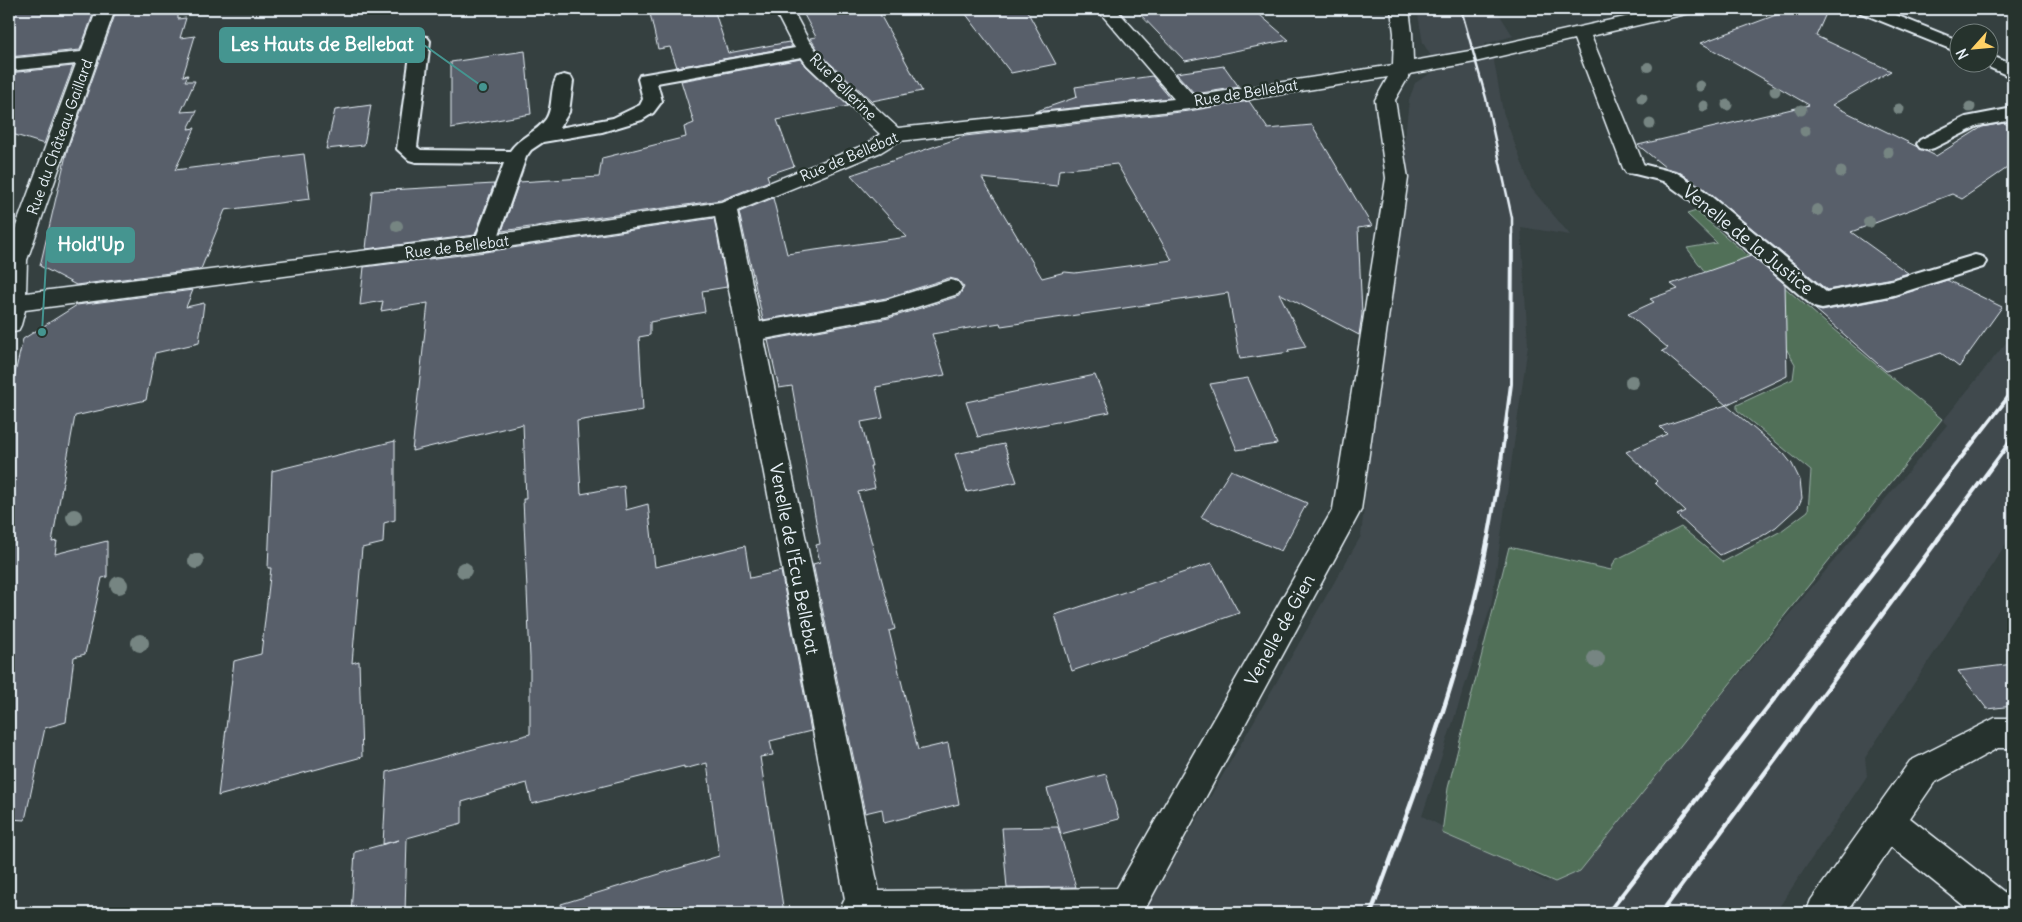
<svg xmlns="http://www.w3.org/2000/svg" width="2022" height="922" font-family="Delius,sans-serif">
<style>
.built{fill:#40494d}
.green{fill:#517059;stroke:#9cb0a8}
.building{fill:#585e6b;stroke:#e8f1f8;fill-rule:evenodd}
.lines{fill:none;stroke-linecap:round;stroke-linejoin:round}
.lane-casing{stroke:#e8f1f8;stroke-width:4}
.street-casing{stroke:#e8f1f8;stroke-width:3}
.lane{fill:#26332d;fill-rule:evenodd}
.street{fill:#26332d;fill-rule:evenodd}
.rail-far2{stroke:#e8f1f8;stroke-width:2.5}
.rail-far1{stroke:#e8f1f8;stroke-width:4}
.rail{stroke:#e8f1f8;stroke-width:4.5}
.tree{fill:#768582}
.labels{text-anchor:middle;stroke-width:5;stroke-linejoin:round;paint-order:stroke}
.far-street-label{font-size:15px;fill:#e8f1f8;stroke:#26332d}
.street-label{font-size:18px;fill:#e8f1f8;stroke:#26332d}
.leader{fill:none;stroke:#459590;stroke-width:2}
.callout-dot{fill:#459590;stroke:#26332d;stroke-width:2}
.callout{fill:#459590;stroke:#459590;stroke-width:2}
.callout-label{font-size:19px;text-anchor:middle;font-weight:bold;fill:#fff}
</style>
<rect width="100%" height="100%" fill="#354040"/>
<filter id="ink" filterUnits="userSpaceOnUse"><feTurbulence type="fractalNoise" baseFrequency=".02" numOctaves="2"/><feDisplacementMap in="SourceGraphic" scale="10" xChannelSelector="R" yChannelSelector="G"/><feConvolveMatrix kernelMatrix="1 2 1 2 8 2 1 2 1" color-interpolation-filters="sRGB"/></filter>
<g filter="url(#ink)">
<path class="built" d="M 1417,9 L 1496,9 L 1513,36 L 1485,44 L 1490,58 L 1497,57 L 1494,61 L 1503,112 L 1531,188 L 1570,235 L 1521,227 L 1528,345 L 1491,606 L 1422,816 L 1547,882 L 1593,850 L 1947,425 L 1943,421 L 2013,334 L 2013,533 L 1865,758 L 1867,776 L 1775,913 L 1143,913 L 1361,536 L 1409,100 L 1415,83 L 1433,72 L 1447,69 L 1440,54 L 1431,56 L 1423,43 Z"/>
<path class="green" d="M 1696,211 L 1833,329 L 1942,419 L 1580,871 L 1555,882 L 1442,833 L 1448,788 L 1509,547 L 1611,570 L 1615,560 L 1681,527 L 1723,562 L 1781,531 L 1808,511 L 1811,471 L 1737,410 L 1737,405 L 1793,379 L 1795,364 L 1775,329 L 1705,272 L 1687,248 L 1717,243 L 1687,214 Z"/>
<g class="building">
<path d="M 9,9 L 95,9 L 80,50 L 9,57 Z"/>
<path d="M 117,9 L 178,9 L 178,19 L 186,18 L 180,38 L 195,36 L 183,76 L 188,75 L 185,81 L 195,81 L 181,112 L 197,111 L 188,129 L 195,128 L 175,170 L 304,154 L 310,199 L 225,210 L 201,269 L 76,285 L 40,266 L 67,151 Z"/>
<path d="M 649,9 L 714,9 L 728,53 L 789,42 L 792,47 L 677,67 L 670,47 L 658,49 Z"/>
<path d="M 801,9 L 877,9 L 922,91 L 872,101 L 822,56 L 810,38 L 816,37 Z"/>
<path d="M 962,9 L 1026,9 L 1056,64 L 1011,73 Z"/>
<path d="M 1135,9 L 1253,9 L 1289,40 L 1185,61 Z"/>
<path d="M 1792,9 L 1828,9 L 1816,36 L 1891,71 L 1832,105 L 1936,156 L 1982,127 L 2004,123 L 2013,128 L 2013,164 L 1962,199 L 1952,194 L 1851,232 L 1908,273 L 1892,278 L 1827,290 L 1703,188 L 1678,171 L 1666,168 L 1638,145 L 1809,105 L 1701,43 Z"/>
<path d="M 525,51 L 531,114 L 451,128 L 451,62 Z"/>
<path d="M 801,59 L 806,66 L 848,106 L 777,120 L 794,166 L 767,175 L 769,181 L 721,200 L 502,231 L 519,182 L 599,177 L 602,158 L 686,137 L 684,127 L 694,123 L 681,81 Z"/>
<path d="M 73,66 L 44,144 L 9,133 L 9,73 Z"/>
<path d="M 1224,66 L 1239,87 L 1195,94 L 1176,73 Z"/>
<path d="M 1152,76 L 1170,98 L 1034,112 L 1077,97 L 1075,87 Z"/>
<path d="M 1249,101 L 1268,129 L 1312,125 L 1372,226 L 1358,228 L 1362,314 L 1359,335 L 1279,293 L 1306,347 L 1288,350 L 1290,352 L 1240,359 L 1228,293 L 1001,326 L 1000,323 L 932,334 L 945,375 L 876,387 L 883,418 L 861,422 L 872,466 L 870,466 L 875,488 L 858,492 L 895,629 L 889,631 L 918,750 L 948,743 L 959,804 L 884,823 L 882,809 L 865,813 L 813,564 L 820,562 L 816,545 L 820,544 L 792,386 L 779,388 L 768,340 L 889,318 L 959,296 L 964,287 L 958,280 L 949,278 L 886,298 L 763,320 L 739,212 L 773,198 L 787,254 L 907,237 L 851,175 L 965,136 L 1189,111 ZM 1117,164 L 1172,260 L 1075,273 L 1065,272 L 1042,278 L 982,178 L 1057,186 L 1059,170 Z"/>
<path d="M 371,105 L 364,145 L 326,149 L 335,110 Z"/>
<path d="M 494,184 L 475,235 L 366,249 L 372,191 Z"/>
<path d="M 714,218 L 727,287 L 702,291 L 705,312 L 650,322 L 650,335 L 639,337 L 643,410 L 577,421 L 581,494 L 624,486 L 626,510 L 648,504 L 655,567 L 745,546 L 750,578 L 781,571 L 811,731 L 770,741 L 773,755 L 760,757 L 784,913 L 562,913 L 561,904 L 719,856 L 707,763 L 684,769 L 684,766 L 532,804 L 527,783 L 462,802 L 462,823 L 407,838 L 405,913 L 351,913 L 355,852 L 399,840 L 383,844 L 387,772 L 530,734 L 530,658 L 523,499 L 526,499 L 523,424 L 412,451 L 428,303 L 381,311 L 383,301 L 360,305 L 364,267 L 485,252 Z"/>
<path d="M 1751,256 L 1785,284 L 1787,376 L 1726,405 L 1662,351 L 1668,348 L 1628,314 L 1654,302 L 1650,299 L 1678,289 L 1671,284 Z"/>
<path d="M 1947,280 L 2002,307 L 1959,367 L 1941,353 L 1886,371 L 1815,309 L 1822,311 L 1894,297 Z"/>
<path d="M 193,290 L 186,307 L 204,303 L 199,343 L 155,353 L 146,400 L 75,416 L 52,542 L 57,541 L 55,554 L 107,541 L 107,577 L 102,578 L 85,654 L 74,657 L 66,722 L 45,728 L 25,820 L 9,819 L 9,399 L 23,339 L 77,305 Z"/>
<path d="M 1095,375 L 1110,412 L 978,437 L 966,402 Z"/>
<path d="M 1248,378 L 1277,444 L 1237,450 L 1210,384 Z"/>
<path d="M 1726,405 L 1784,454 L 1792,464 L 1800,480 L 1802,498 L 1798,507 L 1776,527 L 1762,536 L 1720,555 L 1677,515 L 1685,511 L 1655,483 L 1657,481 L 1626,452 L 1667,434 L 1660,427 Z"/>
<path d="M 395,441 L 395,520 L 384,523 L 383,543 L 362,548 L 352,663 L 359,661 L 362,757 L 218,796 L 234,661 L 261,654 L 271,568 L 268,568 L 272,471 Z"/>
<path d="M 1004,444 L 1017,482 L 967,492 L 955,454 Z"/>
<path d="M 1231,470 L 1307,503 L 1281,551 L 1201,517 Z"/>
<path d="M 1212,563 L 1239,613 L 1072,671 L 1055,615 Z"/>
<path d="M 2013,664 L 2013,706 L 1987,709 L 1958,671 Z"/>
<path d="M 1106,774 L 1119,819 L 1061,834 L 1047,789 Z"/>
<path d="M 1058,827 L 1076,887 L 1007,888 L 1002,828 Z"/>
</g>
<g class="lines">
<defs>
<g id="lane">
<path d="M 1858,9 L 1881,9 L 1960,41 L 1960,53 L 1861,13 Z"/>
<path d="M 421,36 L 427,37 L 430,41 L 417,147 L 421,150 L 510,151 C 519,137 536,133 546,119 C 554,107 549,89 557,77 L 564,75 L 571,77 L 573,81 L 569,112 L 559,128 L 613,118 L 640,105 L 643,99 L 638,79 L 640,75 L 807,46 L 813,47 L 816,51 L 813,55 L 807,56 L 657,83 L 662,101 L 653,113 L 642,120 L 602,132 L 543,142 L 531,150 L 526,157 L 496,243 L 493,248 L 485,250 L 477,248 L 474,243 L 504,163 L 416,162 L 409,160 L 397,149 L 411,48 L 356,58 L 350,57 L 347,53 L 350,49 L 356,48 Z"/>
<path d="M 1990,55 L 2013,65 L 2013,78 L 1984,65 L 1982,62 L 1990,62 Z"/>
<path d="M 2013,108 L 2013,120 L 1978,126 L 1934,148 L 1927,150 L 1920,148 L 1917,144 L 1920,140 L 1966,117 Z"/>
<path d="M 1634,162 L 1677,173 L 1702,189 L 1826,292 L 1892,280 L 1975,255 L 1983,257 L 1986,262 L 1983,267 L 1894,295 L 1822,309 L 1814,307 L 1688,199 L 1663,181 L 1627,172 L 1624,168 L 1627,164 Z"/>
</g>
<g id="street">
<path d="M 97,9 L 115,9 L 27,260 L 26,293 L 513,232 L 721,202 L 867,144 L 880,134 L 807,65 L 791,42 L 774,9 L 792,9 L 809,41 L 821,57 L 898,128 L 1174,99 L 1097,9 L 1116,9 L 1194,96 L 1393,65 L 1394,33 L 1391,9 L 1409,9 L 1412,33 L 1413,61 L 1475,50 L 1661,9 L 1693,9 L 1690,13 L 1591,36 L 1645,168 L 1642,173 L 1634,174 L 1626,173 L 1623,168 L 1574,39 L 1475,62 L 1410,74 L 1395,100 L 1408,178 L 1361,510 L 1143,913 L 838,913 L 845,899 L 715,216 L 513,246 L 25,310 L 21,325 L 18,331 L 9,333 L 9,245 L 76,64 L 9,71 L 9,59 L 81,52 ZM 1388,77 L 1375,100 L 1386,178 L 1333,509 L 1117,888 L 879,891 L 764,339 L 888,316 L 958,294 L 962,288 L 958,282 L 950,280 L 886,300 L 760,322 L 737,211 L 881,152 L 899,141 L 1189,109 Z"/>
<path d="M 1995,718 L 2013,718 L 2013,748 L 1998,748 L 1934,783 L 1910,818 L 2013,899 L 2013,913 L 1973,913 L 1891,847 L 1846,913 L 1806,913 L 1811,900 L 1910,761 Z"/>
</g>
</defs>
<use href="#lane" class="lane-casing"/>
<use href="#street" class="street-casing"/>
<use href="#lane" class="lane"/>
<use href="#street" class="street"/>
<path class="rail-far2" d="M 1461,9 L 1486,98 L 1512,218 L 1512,238"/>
<g class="rail-far1">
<path d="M 1488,539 L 1499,477 L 1511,384 L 1512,236"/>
<path d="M 1898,539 L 2013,391"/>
<path d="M 1938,539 L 2013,438"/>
</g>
<g class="rail">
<path d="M 1371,913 C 1416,790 1464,667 1488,538"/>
<path d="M 1608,913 L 1899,538"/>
<path d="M 1661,913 L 1939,538"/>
</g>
</g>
<g class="tree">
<circle cx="1648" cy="67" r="5"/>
<circle cx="1700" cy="86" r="5.5"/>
<circle cx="1775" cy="91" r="5.5"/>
<circle cx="1642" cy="98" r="5.5"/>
<circle cx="1727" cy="105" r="5.5"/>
<circle cx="1704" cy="106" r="5.5"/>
<circle cx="1970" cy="107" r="5.5"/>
<circle cx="1899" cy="109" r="5.5"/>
<circle cx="1801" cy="110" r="5.5"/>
<circle cx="1650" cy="124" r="5.5"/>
<circle cx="1805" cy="131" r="5.5"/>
<circle cx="1888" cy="152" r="5.5"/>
<circle cx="1841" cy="172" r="5.5"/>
<circle cx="1817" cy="210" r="6"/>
<circle cx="1869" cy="222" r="6"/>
<circle cx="397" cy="226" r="6"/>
<circle cx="1632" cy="382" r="7"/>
<circle cx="74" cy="517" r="8"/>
<circle cx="196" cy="561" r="8"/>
<circle cx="464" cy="570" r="8"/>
<circle cx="119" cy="585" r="9"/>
<circle cx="140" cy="643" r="9"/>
<circle cx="1596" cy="659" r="9"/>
</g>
</g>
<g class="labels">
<g class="far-street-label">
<text transform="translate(843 87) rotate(45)" y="5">Rue Pellerine</text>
<text transform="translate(1246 93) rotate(-9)" y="5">Rue de Bellebat</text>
<text transform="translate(60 137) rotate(-70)" y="5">Rue du Château Gaillard</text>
<text transform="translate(849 157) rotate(-23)" y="5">Rue de Bellebat</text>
<text transform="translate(457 247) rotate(-7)" y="5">Rue de Bellebat</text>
</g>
<g class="street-label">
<text transform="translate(1748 240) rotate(39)" y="6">Venelle de la Justice</text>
<text transform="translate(794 559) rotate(79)" y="6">Venelle de l'Écu Bellebat</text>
<text transform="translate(1280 630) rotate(-61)" y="6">Venelle de Gien</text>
</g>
</g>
<path class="leader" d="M483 87L424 45M42 332L47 245"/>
<g class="callout-dot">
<circle cx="483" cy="87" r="5"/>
<circle cx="42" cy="332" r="5"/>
</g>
<g class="callout">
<rect x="220" y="28" width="204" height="34" rx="5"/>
<rect x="47" y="228" width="87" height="34" rx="5"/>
</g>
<g class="callout-label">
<text x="322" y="51">Les Hauts de Bellebat</text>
<text x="91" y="251">Hold'Up</text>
</g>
<rect width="2022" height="922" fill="none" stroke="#26332d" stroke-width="30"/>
<rect x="15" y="15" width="1992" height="892" fill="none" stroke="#e8f1f8" stroke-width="2" filter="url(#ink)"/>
<g transform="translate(1974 48) rotate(243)"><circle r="24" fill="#26332d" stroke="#747f7e"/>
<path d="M0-4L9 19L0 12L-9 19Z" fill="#ffd166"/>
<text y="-8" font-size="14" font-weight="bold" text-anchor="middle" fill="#e8f1f8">N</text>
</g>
</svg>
